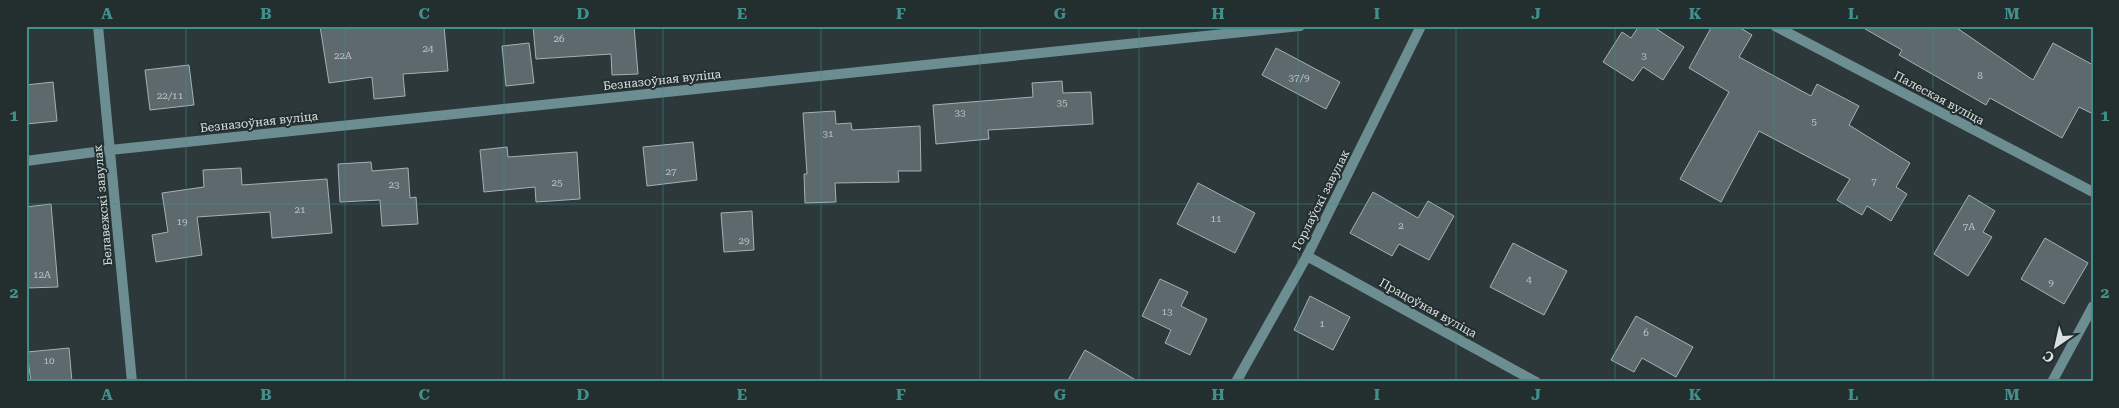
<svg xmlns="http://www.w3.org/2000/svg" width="2119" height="408" font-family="'Roboto Serif',serif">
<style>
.building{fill:#5d696c;stroke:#a4b2b4}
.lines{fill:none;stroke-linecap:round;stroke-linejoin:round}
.minor{stroke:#6c8e93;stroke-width:10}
.grid{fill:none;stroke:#42908b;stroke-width:1;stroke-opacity:0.55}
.labels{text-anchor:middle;stroke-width:4;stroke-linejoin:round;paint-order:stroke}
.number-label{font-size:10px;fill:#bbc2c4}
.street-label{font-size:12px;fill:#dae0e2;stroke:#232e2f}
.neatline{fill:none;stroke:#42908b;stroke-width:2}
.grid-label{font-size:16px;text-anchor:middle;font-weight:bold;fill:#42908b}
</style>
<rect width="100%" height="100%" fill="#2d383a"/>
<g class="building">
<path d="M 320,26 L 444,26 L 448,71 L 403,74 L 405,96 L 374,99 L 372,77 L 329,83 Z"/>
<path d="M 533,26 L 634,26 L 638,74 L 612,75 L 611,54 L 536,59 Z"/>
<path d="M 1639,26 L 1652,26 L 1684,47 L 1663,80 L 1643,67 L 1633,81 L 1603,62 L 1622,32 L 1631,38 Z"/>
<path d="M 1712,26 L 1737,26 L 1752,35 L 1739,57 L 1811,96 L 1817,84 L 1859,106 L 1849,125 L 1910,163 L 1896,187 L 1907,194 L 1891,221 L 1867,206 L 1862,215 L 1837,200 L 1850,179 L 1759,131 L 1721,202 L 1680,179 L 1729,92 L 1689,68 Z"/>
<path d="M 1860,26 L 1954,26 L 2033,80 L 2053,43 L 2093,65 L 2093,114 L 2079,107 L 2062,138 L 1990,98 L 1986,105 L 1899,55 L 1902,50 Z"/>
<path d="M 529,43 L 534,83 L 506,86 L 502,46 Z"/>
<path d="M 1276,48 L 1340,82 L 1326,109 L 1262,75 Z"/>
<path d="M 189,65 L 194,105 L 150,110 L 145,70 Z"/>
<path d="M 1062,81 L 1063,93 L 1091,92 L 1093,124 L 988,130 L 989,139 L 936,144 L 933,105 L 1033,97 L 1032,83 Z"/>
<path d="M 53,82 L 57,121 L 26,124 L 26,85 Z"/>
<path d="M 835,111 L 836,124 L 851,123 L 852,130 L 920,126 L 921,171 L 898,171 L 899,182 L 835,183 L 836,202 L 805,203 L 804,174 L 807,174 L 803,113 Z"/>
<path d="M 693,142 L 697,180 L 647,186 L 643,147 Z"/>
<path d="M 507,147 L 508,157 L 577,152 L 580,199 L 536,202 L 535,187 L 484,192 L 480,150 Z"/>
<path d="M 371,162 L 372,171 L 408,168 L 410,198 L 416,197 L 418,224 L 382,226 L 380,200 L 340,202 L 338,164 Z"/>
<path d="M 241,168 L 242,185 L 327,179 L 332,233 L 272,238 L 270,212 L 197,217 L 202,255 L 156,262 L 152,235 L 168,232 L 162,193 L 204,187 L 203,170 Z"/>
<path d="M 1198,183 L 1255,213 L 1235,253 L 1177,224 Z"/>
<path d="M 1373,192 L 1418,218 L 1428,201 L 1454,216 L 1429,260 L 1399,244 L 1392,256 L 1350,233 Z"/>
<path d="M 1969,195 L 1995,211 L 1983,232 L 1992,237 L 1968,276 L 1934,254 Z"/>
<path d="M 51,204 L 58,287 L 26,288 L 26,207 Z"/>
<path d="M 752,211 L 754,250 L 724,252 L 721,213 Z"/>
<path d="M 2045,238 L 2088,263 L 2064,304 L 2021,279 Z"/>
<path d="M 1513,243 L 1567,271 L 1544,315 L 1490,287 Z"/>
<path d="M 1160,279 L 1188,292 L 1181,306 L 1207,319 L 1190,355 L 1165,343 L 1171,330 L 1142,316 Z"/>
<path d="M 1310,296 L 1350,317 L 1333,350 L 1294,330 Z"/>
<path d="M 1636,316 L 1693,347 L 1676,377 L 1642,358 L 1634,372 L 1611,360 Z"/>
<path d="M 69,348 L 72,382 L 31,382 L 27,352 Z"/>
<path d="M 1085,350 L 1139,382 L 1067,382 Z"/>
</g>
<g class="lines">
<g class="minor">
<path d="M 98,26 L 132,382"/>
<path d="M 1775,26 L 2093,192"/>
<path d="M 26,161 L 110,150 L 1300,26"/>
<path d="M 1307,256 L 1536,382"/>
<path d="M 1236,382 L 1307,256 L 1421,26"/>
<path d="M 2052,382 L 2093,306"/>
</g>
</g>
<path class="grid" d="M 186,26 L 186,382M 345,26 L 345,382M 504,26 L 504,382M 663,26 L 663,382M 821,26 L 821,382M 980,26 L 980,382M 1139,26 L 1139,382M 1298,26 L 1298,382M 1456,26 L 1456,382M 1615,26 L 1615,382M 1774,26 L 1774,382M 1933,26 L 1933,382M 26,204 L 2093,204"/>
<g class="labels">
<g class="number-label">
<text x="559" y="42">26</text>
<text x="428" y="52">24</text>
<text x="343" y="59">22А</text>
<text x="1644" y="59">3</text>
<text x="1980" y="79">8</text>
<text x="1299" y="81">37/9</text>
<text x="170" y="99">22/11</text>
<text x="1062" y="106">35</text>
<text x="960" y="116">33</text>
<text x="1814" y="125">5</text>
<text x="828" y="137">31</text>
<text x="671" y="175">27</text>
<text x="1874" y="185">7</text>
<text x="557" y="186">25</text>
<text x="394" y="188">23</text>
<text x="300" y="213">21</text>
<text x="1216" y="222">11</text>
<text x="182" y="225">19</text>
<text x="1401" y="229">2</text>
<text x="1969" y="230">7А</text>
<text x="744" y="244">29</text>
<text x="42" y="278">12А</text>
<text x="1529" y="283">4</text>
<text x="2051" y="286">9</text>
<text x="1167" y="315">13</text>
<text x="1322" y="327">1</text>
<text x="1646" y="336">6</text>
<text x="49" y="364">10</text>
</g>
<g class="street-label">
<text transform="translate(662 80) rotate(-6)" y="4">Безназоўная вуліца</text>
<text transform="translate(1939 98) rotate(28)" y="4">Палеская вуліца</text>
<text transform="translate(259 122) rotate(-6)" y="4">Безназоўная вуліца</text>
<text transform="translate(1321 200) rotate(-63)" y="4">Горлаўскі завулак</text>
<text transform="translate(103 205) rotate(-95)" y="4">Белавежскі завулак</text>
<text transform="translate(1428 308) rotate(29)" y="4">Працоўная вуліца</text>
</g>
</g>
<rect width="2119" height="408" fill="none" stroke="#232e2f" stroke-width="55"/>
<g transform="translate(2056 346) rotate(214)" stroke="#232e2f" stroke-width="4" paint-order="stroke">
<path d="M0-4L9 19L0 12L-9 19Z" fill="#dae0e2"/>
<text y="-8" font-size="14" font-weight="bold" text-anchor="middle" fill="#dae0e2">С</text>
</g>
<rect x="28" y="28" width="2064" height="352" class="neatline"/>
<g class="grid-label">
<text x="107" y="19">A</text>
<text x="266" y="19">B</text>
<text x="424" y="19">C</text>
<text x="583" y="19">D</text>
<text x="742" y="19">E</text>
<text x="901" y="19">F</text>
<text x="1060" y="19">G</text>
<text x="1218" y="19">H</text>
<text x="1377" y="19">I</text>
<text x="1536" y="19">J</text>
<text x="1695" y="19">K</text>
<text x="1853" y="19">L</text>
<text x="2012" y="19">M</text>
<text x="14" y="121">1</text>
<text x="2105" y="121">1</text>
<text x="14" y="298">2</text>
<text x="2105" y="298">2</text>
<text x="107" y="400">A</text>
<text x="266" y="400">B</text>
<text x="424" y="400">C</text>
<text x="583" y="400">D</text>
<text x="742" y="400">E</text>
<text x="901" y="400">F</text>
<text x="1060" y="400">G</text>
<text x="1218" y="400">H</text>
<text x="1377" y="400">I</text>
<text x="1536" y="400">J</text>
<text x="1695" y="400">K</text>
<text x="1853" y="400">L</text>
<text x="2012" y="400">M</text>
</g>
</svg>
